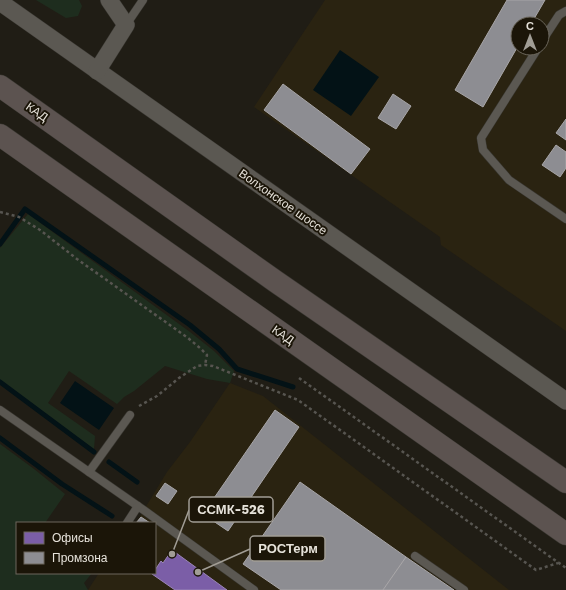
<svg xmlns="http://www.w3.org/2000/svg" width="566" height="590" font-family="'Work Sans',sans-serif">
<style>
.built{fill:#2a2311;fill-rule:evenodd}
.green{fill:#1e2d1e}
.water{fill:#031216}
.offices{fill:#7b5ea7;stroke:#9b86b6}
.industry{fill:#8d8d92;stroke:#a8a6a8}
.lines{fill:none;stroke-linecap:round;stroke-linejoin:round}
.stream{stroke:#031216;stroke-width:5}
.lane-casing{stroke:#393731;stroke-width:9}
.street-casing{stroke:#393731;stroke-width:18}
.highway-casing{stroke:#393731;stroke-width:23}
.path{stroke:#575550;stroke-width:2.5;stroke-dasharray:3 3;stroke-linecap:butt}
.lane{stroke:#5b5852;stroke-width:8}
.street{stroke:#5b5852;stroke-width:17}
.highway{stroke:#5c5350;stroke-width:22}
.labels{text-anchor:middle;stroke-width:4;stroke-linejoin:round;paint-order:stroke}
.street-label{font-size:12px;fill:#e6e2da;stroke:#1b1508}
.leader{fill:none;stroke:#a19d95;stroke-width:1.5}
.callout-dot{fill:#a19d95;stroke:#1b1508;stroke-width:1.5}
.callout{fill:#1b1508;stroke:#a19d95;stroke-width:1.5}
.callout-label{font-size:13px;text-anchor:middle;font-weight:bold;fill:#e6e2da}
</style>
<rect width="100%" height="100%" fill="#201d15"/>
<g class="built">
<path d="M 325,0 L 566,0 L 566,331 L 441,245 L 440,237 L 254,107 ZM 518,24 L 542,24 L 542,48 L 518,48 Z"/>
<path d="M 230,383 L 263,396 L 509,590 L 88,590 L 99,573 L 155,573 L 155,523 L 136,523 L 167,472 L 190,442 Z"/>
</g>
<g class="green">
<path d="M 36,0 L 79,0 L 82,6 L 78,16 L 66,18 Z"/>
<path d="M 28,214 L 190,332 L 214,351 L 234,371 L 230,383 L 207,379 L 165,366 L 134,391 L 124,397 L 117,404 L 69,371 L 48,403 L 95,436 L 94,449 L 0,383 L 0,248 Z"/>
<path d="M 0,444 L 34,469 L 65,494 L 45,523 L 17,523 L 17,573 L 92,573 L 84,583 L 88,590 L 0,590 Z"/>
</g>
<g class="water">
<path d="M 340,50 L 379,77 L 351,116 L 313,90 Z"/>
<path d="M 75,381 L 114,408 L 99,430 L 60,403 Z"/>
</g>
<path class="offices" d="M 172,550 L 227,590 L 175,590 L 152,574 L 155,573 L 155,570 L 161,561 L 163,563 Z"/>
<g class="industry">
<path d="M 507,0 L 545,0 L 531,24 L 518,24 L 518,46 L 483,107 L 455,90 Z"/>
<path d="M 283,84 L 370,149 L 351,174 L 264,110 Z"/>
<path d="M 393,94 L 411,106 L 396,129 L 378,118 Z"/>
<path d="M 566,119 L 566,140 L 556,133 Z"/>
<path d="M 556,145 L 566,152 L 566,168 L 560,177 L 542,165 Z"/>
<path d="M 275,410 L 299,427 L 228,531 L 203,514 Z"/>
<path d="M 300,482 L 406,557 L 383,590 L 281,590 L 243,564 Z"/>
<path d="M 165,483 L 177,491 L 168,504 L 156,496 Z"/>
<path d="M 141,517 L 150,523 L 136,523 Z"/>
<path d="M 406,557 L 454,590 L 383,590 Z"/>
</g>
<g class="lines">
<g class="stream">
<path d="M 0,244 L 25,209 L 190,325 L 219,349 L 237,369 L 293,387"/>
<path d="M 0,382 L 94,452"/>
<path d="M 0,438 L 62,484 L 112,516"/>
<path d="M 109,462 L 137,482"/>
</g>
<defs>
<g id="lane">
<path d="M 126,25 L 143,0"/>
<path d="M 542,41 L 559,15 L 566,11"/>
<path d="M 538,48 L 481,138 L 483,150 L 509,180 L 566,219"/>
<path d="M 0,410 L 145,511 L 254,590"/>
<path d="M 89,472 L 130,415"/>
<path d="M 127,523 L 138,506"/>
<path d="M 415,556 L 464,590"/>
</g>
<g id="street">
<path d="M 0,2 L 566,401"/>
<path d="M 97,71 L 126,25 L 109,0"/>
</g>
<g id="highway">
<path d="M 0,86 L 275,281 L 566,482"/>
<path d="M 0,135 L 566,534"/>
</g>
</defs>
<use href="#lane" class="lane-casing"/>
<use href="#street" class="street-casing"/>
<use href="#highway" class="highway-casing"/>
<g class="path">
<path d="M 0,212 L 19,217 L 40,230 L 77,259 L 188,338 L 200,348 L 207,355 L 205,365"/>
<path d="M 299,378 L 566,568"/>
<path d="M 139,406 L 157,396 L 179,378 L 197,366 L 205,365 L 213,366 L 298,400 L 536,570 L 558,563"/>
</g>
<use href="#lane" class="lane"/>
<use href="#street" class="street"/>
<use href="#highway" class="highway"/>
</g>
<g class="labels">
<g class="street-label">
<text transform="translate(37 112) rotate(35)" y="4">КАД</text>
<text transform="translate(283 202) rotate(35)" y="4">Волхонское шоссе</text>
<text transform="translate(283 335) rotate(35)" y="4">КАД</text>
</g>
</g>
<path class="leader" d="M172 554L189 510M198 572L250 549"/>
<g class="callout-dot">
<circle cx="172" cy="554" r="4"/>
<circle cx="198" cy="572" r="4"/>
</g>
<g class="callout">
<rect x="189" y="497" width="84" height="25" rx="4"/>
<rect x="250" y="536" width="75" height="25" rx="4"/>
</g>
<g class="callout-label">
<text x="231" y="514">ССМК-526</text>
<text x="288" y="553">РОСТерм</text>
</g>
<rect x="16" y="522" width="140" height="52" fill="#1b1508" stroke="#6c675c"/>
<rect x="24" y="532" width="20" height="12" fill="#7b5ea7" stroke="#6c675c"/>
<text x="52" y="542" font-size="12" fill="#e6e2da">Офисы</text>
<rect x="24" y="552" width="20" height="12" fill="#8d8d92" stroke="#6c675c"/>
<text x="52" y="562" font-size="12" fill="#e6e2da">Промзона</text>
<g transform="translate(530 36)"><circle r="19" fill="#1b1508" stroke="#6c675c"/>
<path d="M0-3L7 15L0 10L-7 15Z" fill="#a19d95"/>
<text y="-6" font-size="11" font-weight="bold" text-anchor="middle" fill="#e6e2da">С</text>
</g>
</svg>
